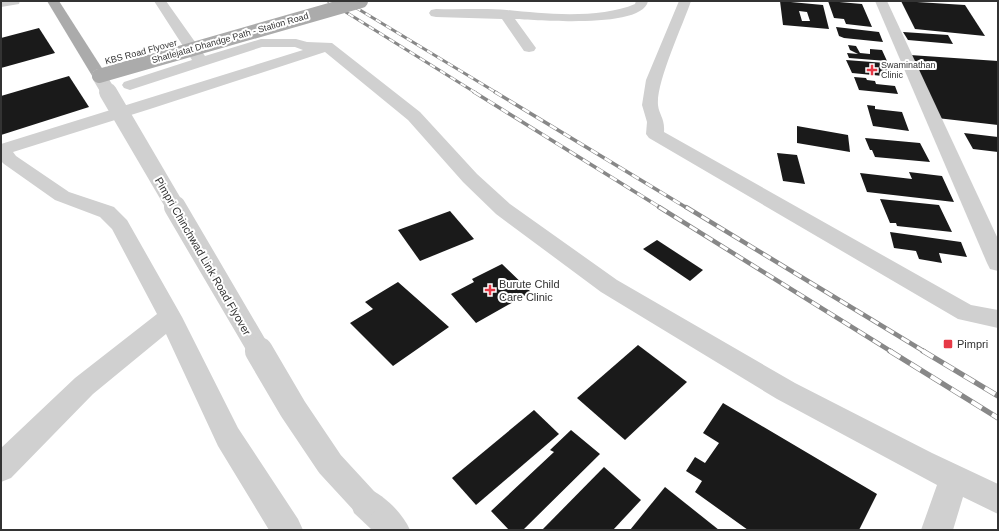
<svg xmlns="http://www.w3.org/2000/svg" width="999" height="531" font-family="Helvetica,sans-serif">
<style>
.building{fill:#1a1a1a;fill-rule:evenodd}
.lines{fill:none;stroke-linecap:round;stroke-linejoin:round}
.minor{fill:#d0d0d0;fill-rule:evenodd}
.major{fill:#ababab;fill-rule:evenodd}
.rail-far3-casing{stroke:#888;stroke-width:3}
.rail-far2-casing{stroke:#888;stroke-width:3.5}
.rail-far1-casing{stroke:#888;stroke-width:4.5}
.rail-casing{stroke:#888;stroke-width:5.5}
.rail-far3{stroke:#fff;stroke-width:2;stroke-dasharray:6;stroke-linecap:butt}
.rail-far2{stroke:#fff;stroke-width:2.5;stroke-dasharray:8;stroke-linecap:butt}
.rail-far1{stroke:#fff;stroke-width:3;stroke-dasharray:9;stroke-linecap:butt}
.rail{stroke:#fff;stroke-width:4;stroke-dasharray:12;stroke-linecap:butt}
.minor-bridge-far3{stroke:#d0d0d0;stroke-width:14}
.minor-bridge-far2{stroke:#d0d0d0;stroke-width:18}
.minor-bridge-far1{stroke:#d0d0d0;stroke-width:22}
.minor-bridge{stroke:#d0d0d0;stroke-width:28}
.major-bridge{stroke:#ababab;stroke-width:14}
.poi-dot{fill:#e63946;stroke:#fff;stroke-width:1.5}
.labels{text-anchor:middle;stroke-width:4;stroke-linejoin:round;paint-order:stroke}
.far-street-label{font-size:9px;fill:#333;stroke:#fff}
.far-poi-label{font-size:9px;fill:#333;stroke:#fff;text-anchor:start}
.street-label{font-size:11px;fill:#333;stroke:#fff}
.poi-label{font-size:11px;fill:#333;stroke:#fff;text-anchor:start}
</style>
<rect width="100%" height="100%" fill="#fff"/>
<g class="building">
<path d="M 780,1 L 823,5 L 829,29 L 783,25 ZM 799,11 L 807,12 L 810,21 L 802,21 Z"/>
<path d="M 828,1 L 862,4 L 872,27 L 846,24 L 844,19 L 834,18 Z"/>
<path d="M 901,1 L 965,5 L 985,36 L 915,29 Z"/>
<path d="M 836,27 L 879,32 L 883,42 L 844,38 L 839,36 Z"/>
<path d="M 39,28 L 55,53 L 1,68 L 1,38 Z"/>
<path d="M 903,32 L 948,35 L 953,44 L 908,40 Z"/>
<path d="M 848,45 L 856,46 L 860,53 L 870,54 L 870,49 L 882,50 L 887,61 L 849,58 L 847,53 L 858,54 L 850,50 Z"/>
<path d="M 910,55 L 998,61 L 998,125 L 937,118 Z"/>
<path d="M 846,60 L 885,63 L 890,73 L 882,73 L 883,76 L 852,73 Z"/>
<path d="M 69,76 L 89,107 L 1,135 L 1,96 Z"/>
<path d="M 854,77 L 866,78 L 867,80 L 875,81 L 876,84 L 895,86 L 898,94 L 859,90 Z"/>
<path d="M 867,105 L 875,106 L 875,109 L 902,112 L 909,131 L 873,126 Z"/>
<path d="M 797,126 L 848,135 L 850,152 L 797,143 Z"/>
<path d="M 964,133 L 998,137 L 998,152 L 973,149 Z"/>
<path d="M 865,138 L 920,143 L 930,162 L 875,157 L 872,150 L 870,150 Z"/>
<path d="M 777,153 L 797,155 L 805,184 L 783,181 Z"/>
<path d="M 909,172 L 942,176 L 954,202 L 867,192 L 860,173 L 912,179 Z"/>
<path d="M 880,199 L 939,205 L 952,232 L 897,226 L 896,223 L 890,223 Z"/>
<path d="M 450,211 L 474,239 L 420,261 L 398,230 Z"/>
<path d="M 890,232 L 961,242 L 967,257 L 939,253 L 942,263 L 919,259 L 916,251 L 894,248 Z"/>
<path d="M 657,240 L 703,270 L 690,281 L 643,249 Z"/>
<path d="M 502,264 L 531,292 L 476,323 L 451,294 L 474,282 L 472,279 Z"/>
<path d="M 398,282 L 449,327 L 393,366 L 350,323 L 373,309 L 365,302 Z"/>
<path d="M 638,345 L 687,382 L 625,440 L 577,398 Z"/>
<path d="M 723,403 L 877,494 L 859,530 L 748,530 L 695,492 L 702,481 L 686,471 L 695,457 L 705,463 L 719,443 L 703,433 Z"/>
<path d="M 534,410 L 559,434 L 476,505 L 452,478 Z"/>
<path d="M 571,430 L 600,454 L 523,530 L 509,530 L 491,511 L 554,452 L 550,450 Z"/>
<path d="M 604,467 L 641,500 L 613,530 L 542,530 Z"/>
<path d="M 665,487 L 719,530 L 630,530 Z"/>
</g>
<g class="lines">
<g class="minor">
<path d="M 1,1 L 20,1 L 19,4 L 1,7 Z"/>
<path d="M 154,1 L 166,1 L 205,56 L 261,39 L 296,39 L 307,42 L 332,43 L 420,112 L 477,174 L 510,204 L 617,280 L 795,383 L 932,453 L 998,484 L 998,514 L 963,497 L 953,530 L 921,530 L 937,485 L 777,399 L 601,292 L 496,214 L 463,182 L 408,120 L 325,52 L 150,109 L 13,152 L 16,156 L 69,192 L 114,207 L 127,220 L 182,317 L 238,428 L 298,519 L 303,530 L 269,530 L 218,446 L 166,334 L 93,394 L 11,478 L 1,482 L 1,448 L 75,378 L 157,314 L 112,229 L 100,217 L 55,200 L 4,164 L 1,161 L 1,144 L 303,50 L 295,47 L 262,47 L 136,88 L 130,90 L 124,88 L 122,85 L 124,82 L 192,60 Z"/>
<path d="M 636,1 L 648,1 C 643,29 538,20 515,19 L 536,48 L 534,51 L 529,52 L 524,51 L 502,19 L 436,17 L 431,16 L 429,13 L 431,10 L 436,9 C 459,10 484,8 507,10 C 544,14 600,19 635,4 Z"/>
<path d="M 679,1 L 691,1 C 683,25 656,82 658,105 C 659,115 665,118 664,132 L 971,305 L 998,310 L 998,328 L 958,319 L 649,138 L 646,134 L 647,122 L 642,105 L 646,80 Z"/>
<path d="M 875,1 L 887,1 L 998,239 L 998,271 L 990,269 L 987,263 Z"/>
<path d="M 365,487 C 383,494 402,512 410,530 L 372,530 L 354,513 L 350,502 L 354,491 Z"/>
</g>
<path class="major" d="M 47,1 L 59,1 L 107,76 L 104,79 L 99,81 L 94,79 Z"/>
<defs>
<g id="rail-far3">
<path d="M 328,1 L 476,93"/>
<path d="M 345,1 L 497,93"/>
</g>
<g id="rail-far2">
<path d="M 474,92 L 661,208"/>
<path d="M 495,92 L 687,208"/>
</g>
<g id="rail-far1">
<path d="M 659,207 L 892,352"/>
<path d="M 686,207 L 925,352"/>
</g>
<g id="rail">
<path d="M 890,351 L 998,418"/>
<path d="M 923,351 L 998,396"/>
</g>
</defs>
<use href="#rail-far3" class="rail-far3-casing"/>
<use href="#rail-far2" class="rail-far2-casing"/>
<use href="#rail-far1" class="rail-far1-casing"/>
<use href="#rail" class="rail-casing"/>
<use href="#rail-far3" class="rail-far3"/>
<use href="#rail-far2" class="rail-far2"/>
<use href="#rail-far1" class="rail-far1"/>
<use href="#rail" class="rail"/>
<path class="minor-bridge-far3" d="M 99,76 L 109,93"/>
<path class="minor-bridge-far2" d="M 108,92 L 176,208"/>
<path class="minor-bridge-far1" d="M 175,207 L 260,352"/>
<path class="minor-bridge" d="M 259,351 L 293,409 L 330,464 L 365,502"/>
<path class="major-bridge" d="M 99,76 L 361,1"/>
</g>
<g class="poi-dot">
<path d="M870 64h4v4h4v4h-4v4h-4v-4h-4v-4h4z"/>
<path d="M488 284h4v4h4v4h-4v4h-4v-4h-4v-4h4z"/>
<rect x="943" y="339" width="10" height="10" rx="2"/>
</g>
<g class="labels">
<g class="far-street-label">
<text transform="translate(230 38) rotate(-16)" y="3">Shatlejatat Dhandge Path - Station Road</text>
<text transform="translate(141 52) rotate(-15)" y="3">KBS Road Flyover</text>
</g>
<g class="far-poi-label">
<text x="881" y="68">Swaminathan<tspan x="881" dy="10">Clinic</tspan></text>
</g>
<g class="street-label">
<text transform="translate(203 256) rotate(60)" y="4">Pimpri Chinchwad Link Road Flyover</text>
</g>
<g class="poi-label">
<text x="499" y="288">Burute Child<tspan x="499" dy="13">Care Clinic</tspan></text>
<text x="957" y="348">Pimpri</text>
</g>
</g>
<rect width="999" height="531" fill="none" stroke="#333333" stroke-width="4"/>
</svg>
